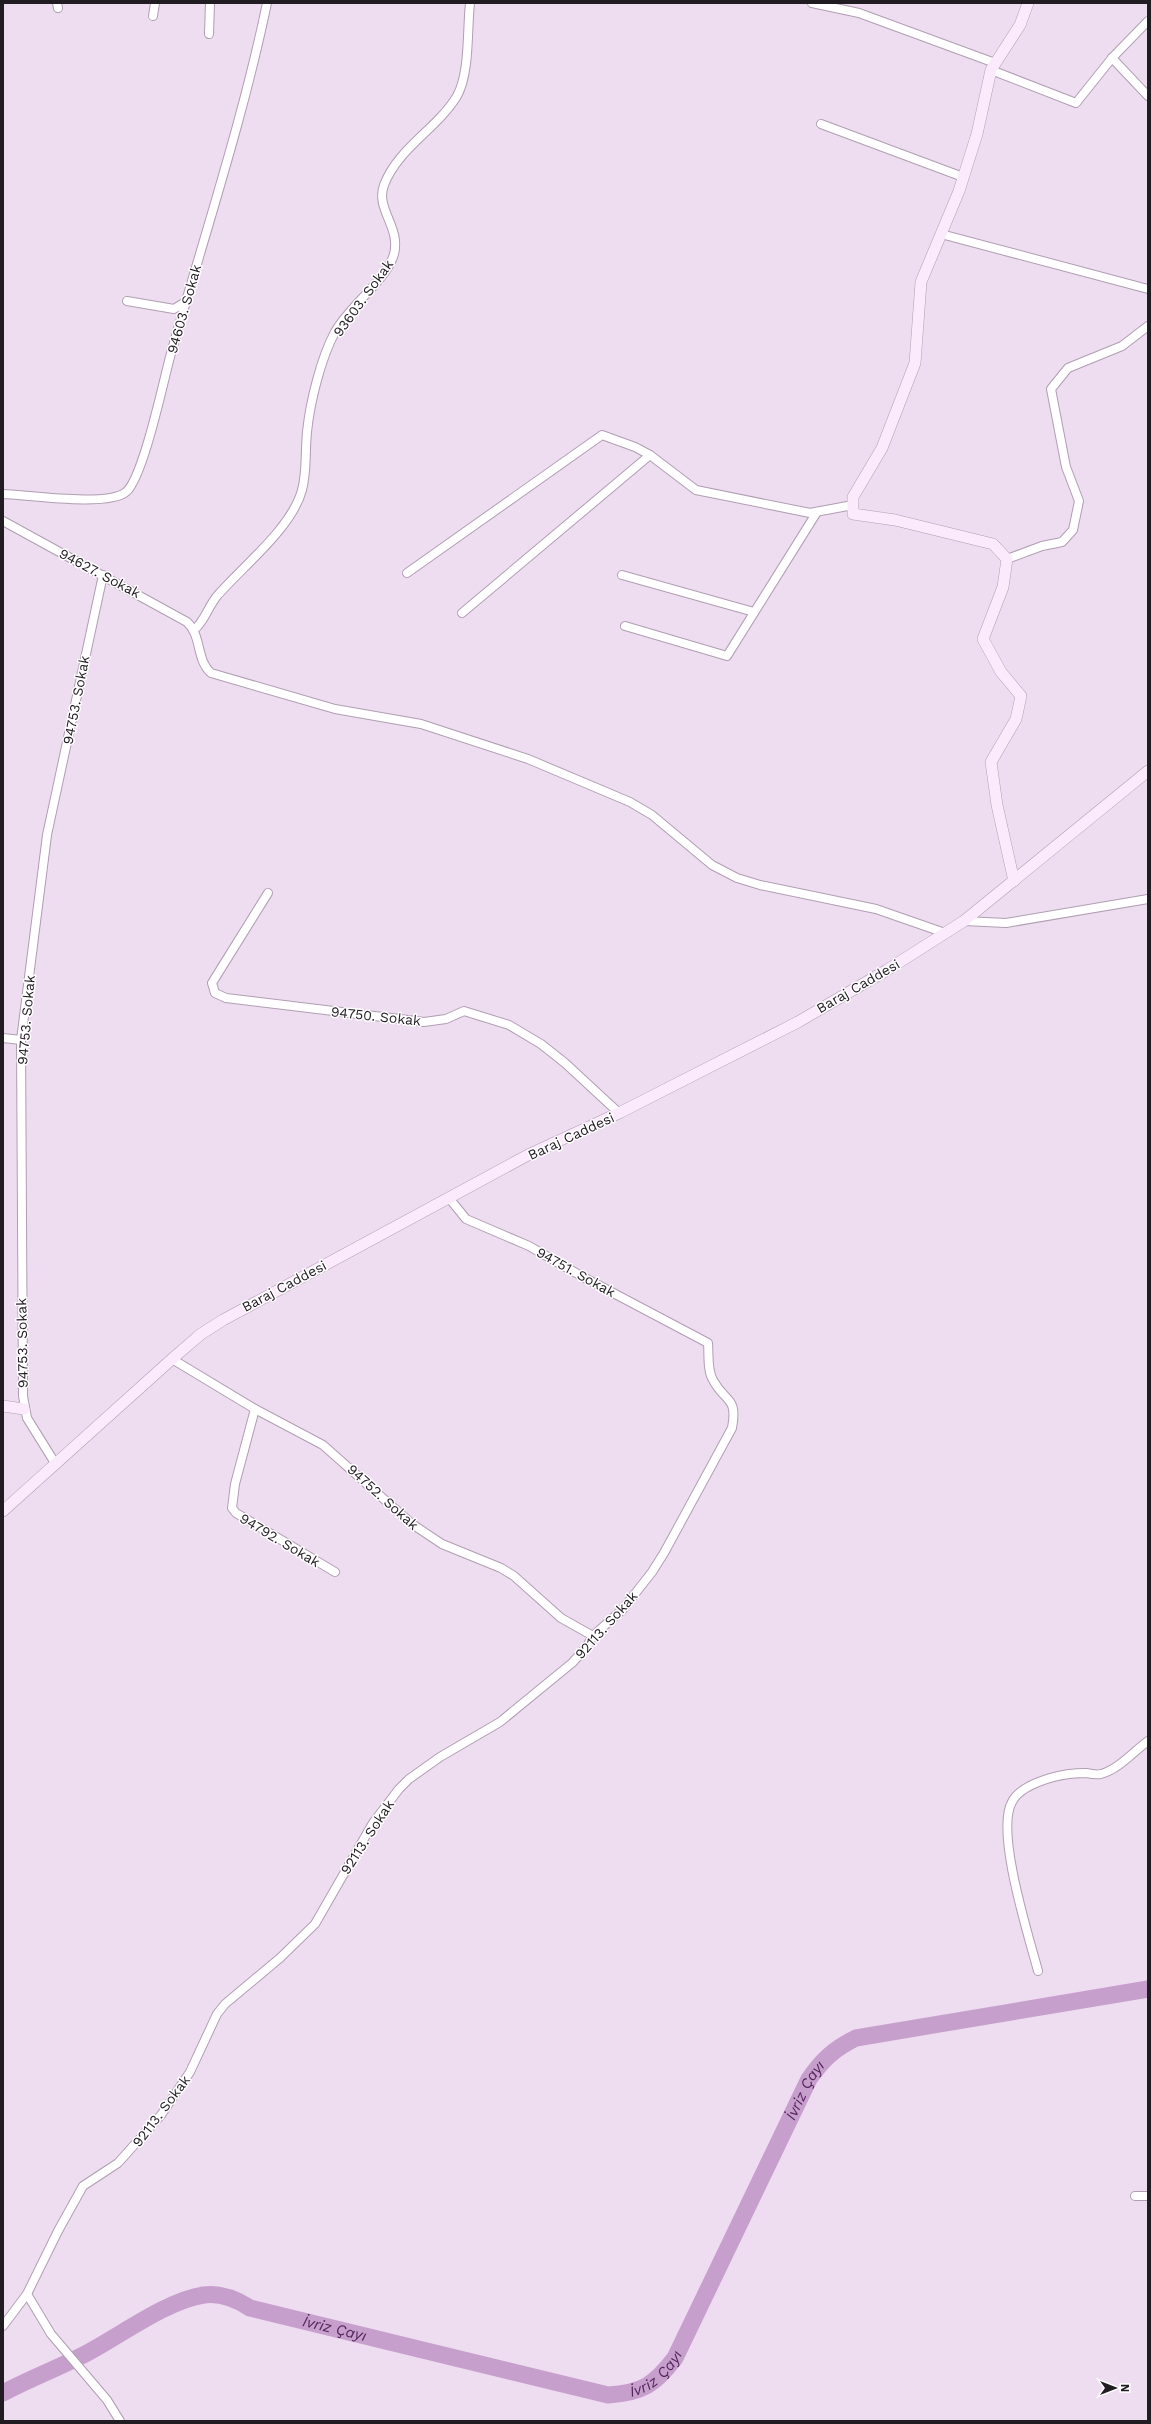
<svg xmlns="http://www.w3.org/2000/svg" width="1151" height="2424" font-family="'Work Sans',sans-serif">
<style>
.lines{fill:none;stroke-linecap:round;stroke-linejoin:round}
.river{stroke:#c69fcc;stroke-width:17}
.street-casing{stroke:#b09eb2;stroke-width:10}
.secondary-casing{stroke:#b09eb2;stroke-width:12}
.street{stroke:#fff;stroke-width:8}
.secondary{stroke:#faeafc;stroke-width:11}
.labels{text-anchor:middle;stroke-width:3;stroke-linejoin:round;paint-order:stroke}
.street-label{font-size:14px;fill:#211b22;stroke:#fff}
.water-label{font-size:15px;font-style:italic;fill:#53235b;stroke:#fff}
</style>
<rect width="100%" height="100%" fill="#eedcf0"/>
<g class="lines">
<path class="river" id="s1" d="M 3,2393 C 31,2378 61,2367 89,2352 C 121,2335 168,2300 204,2295 C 220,2293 236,2299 250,2308 L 608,2395 C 643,2393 655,2384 675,2358 L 809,2079 C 823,2059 834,2049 856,2038 L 1148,1989"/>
<defs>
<g id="street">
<path d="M 57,3 L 58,8"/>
<path d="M 812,3 L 859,13 L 995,63"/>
<path d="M 153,16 L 155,3"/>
<path d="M 209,34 L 210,3"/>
<path d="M 1112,58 L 1148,96"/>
<path d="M 991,70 L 1076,103 L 1112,58 L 1148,21"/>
<path d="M 821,124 L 963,177"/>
<path d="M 941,234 L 1148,289"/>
<path d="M 127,301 L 174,309 L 185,302"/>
<path d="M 3,494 C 28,495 108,507 126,492 C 143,478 163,383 170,357 C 203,239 242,123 267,3"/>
<path d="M 3,521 L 187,622 C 202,636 196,660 211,673 L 335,709 L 421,724 L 528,759 L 630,802 L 652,815 L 712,865 L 737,878 L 760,885 L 876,909 L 945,933"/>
<path d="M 1007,559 L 1042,546 L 1062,542 L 1073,530 L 1079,501 L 1066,467 L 1051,389 L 1068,368 L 1122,346 L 1148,326"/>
<path d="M 407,573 L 602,435 L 635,447 L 650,455"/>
<path d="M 622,575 L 754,612"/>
<path d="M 462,613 L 650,455 L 696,490 L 810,513 L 853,505"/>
<path d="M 625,626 L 727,656 L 817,512"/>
<path d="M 195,629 C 205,620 208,607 217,596 C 242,567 292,528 302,490 C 307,472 305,452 307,432 C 310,402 321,358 335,332 C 349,306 387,280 394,254 C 401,227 375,209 384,185 C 398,148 437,129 457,96 C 470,73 467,29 470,3"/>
<path d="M 268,893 L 212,983 L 215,993 L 226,998 L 424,1022 L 446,1019 L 464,1011 L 509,1025 L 541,1044 L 565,1063 L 619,1113"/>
<path d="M 964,921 L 1006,923 L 1148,899"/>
<path d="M 3,1038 L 21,1040"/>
<path d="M 172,1359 L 255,1409 L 323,1445 L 412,1524 L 442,1544 L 501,1568 L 514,1576 L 561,1618 L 593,1636"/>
<path d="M 255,1409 L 235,1484 L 232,1508 L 236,1513 L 335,1572"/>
<path d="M 55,1463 L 27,1418 L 23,1396 L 21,1040 L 47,835 L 103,575"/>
<path d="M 1038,1971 C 1029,1937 995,1831 1012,1802 C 1018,1789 1037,1782 1050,1778 C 1060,1775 1076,1773 1086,1773 C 1091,1774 1097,1775 1101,1774 C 1119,1769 1133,1752 1148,1741"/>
<path d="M 1135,2196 L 1148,2196"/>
<path d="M 27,2294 L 51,2334 L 107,2400 L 120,2421"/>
<path d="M 3,2326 L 27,2294 L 58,2231 L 83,2186 L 118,2163 L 161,2115 L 190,2072 L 217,2014 L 225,2004 L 280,1958 L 315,1924 L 373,1823 L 399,1789 L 409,1779 L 440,1757 L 500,1722 L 572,1663 L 585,1649 L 593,1636 L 623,1609 L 652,1572 L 664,1553 L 732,1428 C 738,1396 725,1403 713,1380 C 707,1370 709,1355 708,1343 L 583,1277 L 529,1246 L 466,1219 L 449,1198"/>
</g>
<g id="secondary">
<path d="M 1014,881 L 997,805 L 991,762 L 1016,719 L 1021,696 L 1001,672 L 983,639 L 1003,587 L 1007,559 L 993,544 L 895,520 L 853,514 L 853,497 L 882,448 L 915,363 L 921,282 L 959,191 L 977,134 L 991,70 L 1020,25 L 1028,3"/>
<path d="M 3,1406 L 24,1409"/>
<path d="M 3,1511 L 172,1359 L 201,1334 L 223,1320 L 528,1155 L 619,1113 L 798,1022 L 887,970 L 964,921 L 1148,771"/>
</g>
</defs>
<use href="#street" class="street-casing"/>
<use href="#secondary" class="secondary-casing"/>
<use href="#street" class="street"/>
<use href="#secondary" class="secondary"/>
</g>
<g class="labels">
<g class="street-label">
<text transform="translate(363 298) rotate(-54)" y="5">93603. Sokak</text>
<text transform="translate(184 309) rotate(-74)" y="5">94603. Sokak</text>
<text transform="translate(100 573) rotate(28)" y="5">94627. Sokak</text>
<text transform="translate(76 700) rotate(-79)" y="5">94753. Sokak</text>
<text transform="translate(858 986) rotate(-30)" y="5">Baraj Caddesi</text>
<text transform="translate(376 1016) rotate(6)" y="5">94750. Sokak</text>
<text transform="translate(26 1020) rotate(-85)" y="5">94753. Sokak</text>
<text transform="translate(571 1136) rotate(-25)" y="5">Baraj Caddesi</text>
<text transform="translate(576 1272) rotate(29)" y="5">94751. Sokak</text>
<text transform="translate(284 1286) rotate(-28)" y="5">Baraj Caddesi</text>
<text transform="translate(22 1343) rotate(-91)" y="5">94753. Sokak</text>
<text transform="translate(383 1497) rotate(42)" y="5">94752. Sokak</text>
<text transform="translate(280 1540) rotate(31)" y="5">94792. Sokak</text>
<text transform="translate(606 1625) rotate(-48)" y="5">92113. Sokak</text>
<text transform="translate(367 1837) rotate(-57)" y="5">92113. Sokak</text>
<text transform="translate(161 2111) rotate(-53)" y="5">92113. Sokak</text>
</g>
<g class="water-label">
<text dy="5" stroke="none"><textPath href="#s1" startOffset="1019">İvriz Çayı</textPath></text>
<text dy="5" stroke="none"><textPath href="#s1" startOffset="360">İvriz Çayı</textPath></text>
<text dy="5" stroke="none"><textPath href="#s1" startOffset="696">İvriz Çayı</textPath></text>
</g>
</g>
<rect width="1151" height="2424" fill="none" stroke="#211b22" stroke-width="8"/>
<g transform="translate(1115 2388) rotate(90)" stroke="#ffffff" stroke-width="3" paint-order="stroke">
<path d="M0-3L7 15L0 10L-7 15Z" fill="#211b22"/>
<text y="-6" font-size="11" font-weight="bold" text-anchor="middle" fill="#211b22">N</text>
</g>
</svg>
